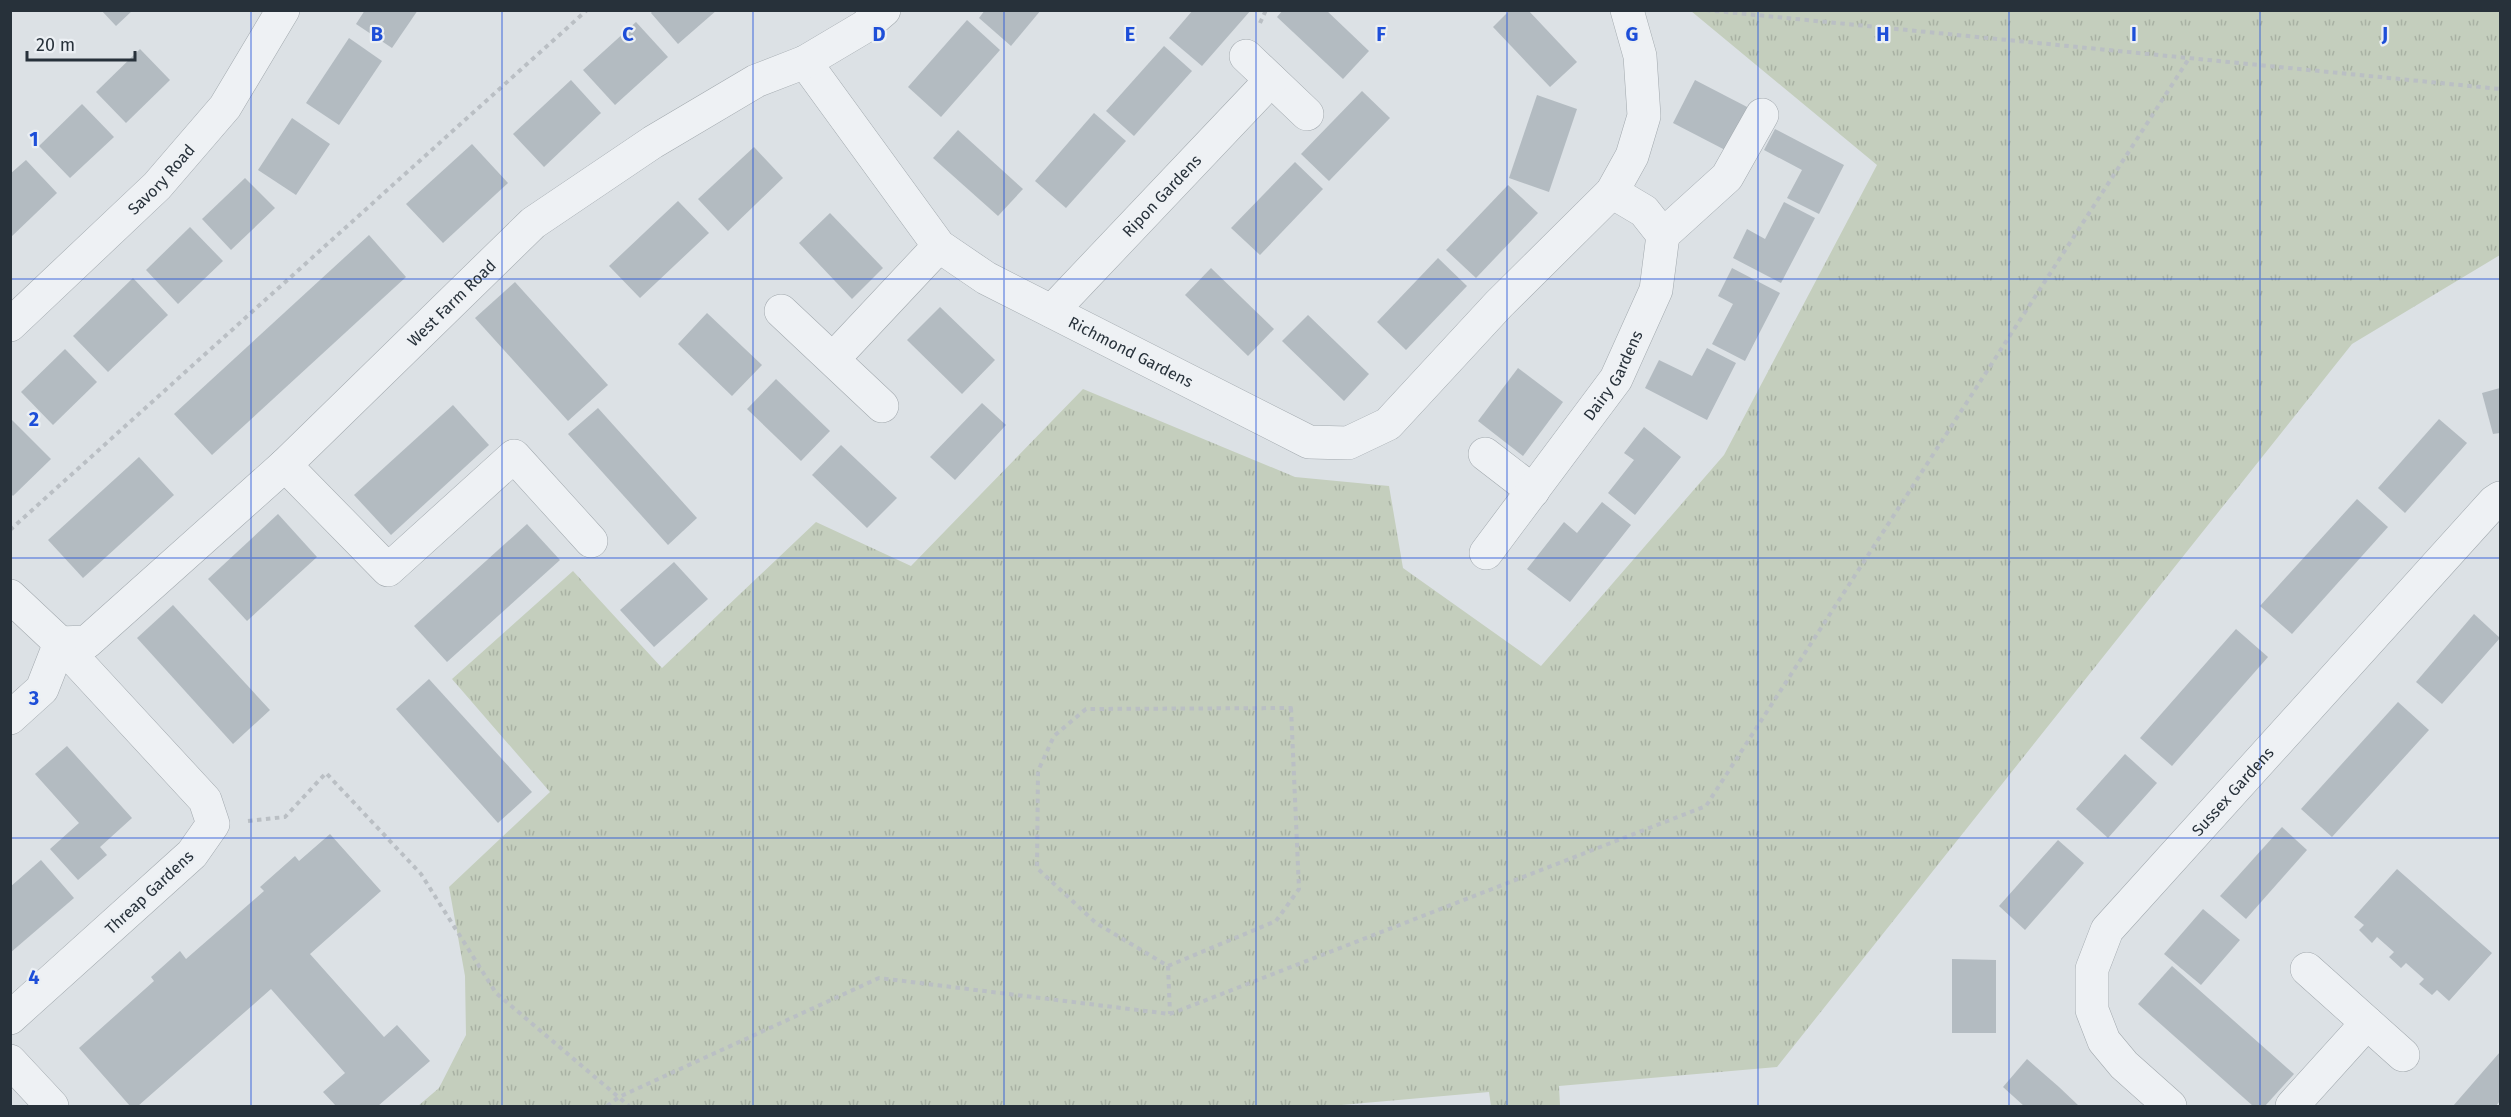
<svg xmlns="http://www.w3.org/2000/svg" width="2511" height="1117" font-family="'Fira Sans',sans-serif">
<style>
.park{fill:url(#park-tufts)}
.building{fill:#b3bbc1}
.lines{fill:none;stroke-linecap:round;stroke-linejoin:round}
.minor-casing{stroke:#a2a9ae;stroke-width:34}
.path{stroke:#babfc4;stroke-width:4;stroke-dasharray:4.5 4.5;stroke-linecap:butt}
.minor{stroke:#eef1f4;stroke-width:33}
.grid{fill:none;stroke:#1d4ed8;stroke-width:1.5;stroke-opacity:0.55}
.labels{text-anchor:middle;stroke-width:4.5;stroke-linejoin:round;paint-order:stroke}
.street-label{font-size:16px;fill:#27313a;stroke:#ebeff3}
.grid-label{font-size:20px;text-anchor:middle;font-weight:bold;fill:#1d4ed8;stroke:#ebeff3;stroke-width:4.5;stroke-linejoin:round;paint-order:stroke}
</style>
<defs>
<pattern id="park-tufts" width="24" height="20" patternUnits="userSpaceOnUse" patternTransform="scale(1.5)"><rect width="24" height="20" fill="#c4cebd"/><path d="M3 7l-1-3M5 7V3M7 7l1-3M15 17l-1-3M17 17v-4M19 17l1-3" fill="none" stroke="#a8b1a3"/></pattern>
</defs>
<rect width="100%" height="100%" fill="#dce1e5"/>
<path class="park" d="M 1691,11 L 2500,11 L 2500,255 L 2352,344 L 1777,1067 L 1559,1086 L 1560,1106 L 1491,1106 L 1489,1092 L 1330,1106 L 418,1106 L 439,1088 L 466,1035 L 465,976 L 449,887 L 550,792 L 452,679 L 573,571 L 662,668 L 816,522 L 911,566 L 1083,389 L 1295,477 L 1389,486 L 1403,568 L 1541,666 L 1724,455 L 1877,165 Z"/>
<g class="building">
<path d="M 101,10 L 133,10 L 116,26 Z"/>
<path d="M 365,10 L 418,10 L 392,48 L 356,24 Z"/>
<path d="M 653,10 L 717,10 L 678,44 L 651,13 Z"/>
<path d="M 985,10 L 1041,10 L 1011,46 L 979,18 Z"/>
<path d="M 1193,10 L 1251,10 L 1202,66 L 1169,38 Z"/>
<path d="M 1283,10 L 1326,10 L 1369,51 L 1343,79 L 1277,17 Z"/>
<path d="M 1510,10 L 1528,10 L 1577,62 L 1550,87 L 1493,27 Z"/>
<path d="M 967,20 L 1000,50 L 941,117 L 908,87 Z"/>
<path d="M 636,22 L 668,57 L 615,105 L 583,70 Z"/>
<path d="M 349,38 L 382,61 L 339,125 L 306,103 Z"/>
<path d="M 1164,46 L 1192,71 L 1134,136 L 1106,111 Z"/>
<path d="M 140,49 L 170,80 L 126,123 L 96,92 Z"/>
<path d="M 571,80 L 601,113 L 544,167 L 513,134 Z"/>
<path d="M 1695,80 L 1751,109 L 1729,152 L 1673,123 Z"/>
<path d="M 1362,91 L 1390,118 L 1329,181 L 1301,154 Z"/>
<path d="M 1537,95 L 1577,109 L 1549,192 L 1509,178 Z"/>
<path d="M 82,104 L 114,137 L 70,178 L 39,146 Z"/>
<path d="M 1094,113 L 1126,141 L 1066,208 L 1035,181 Z"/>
<path d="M 292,118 L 330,144 L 296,195 L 258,170 Z"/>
<path d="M 1775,129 L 1844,165 L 1819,214 L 1787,198 L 1802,170 L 1764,150 Z"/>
<path d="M 958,130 L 1023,189 L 998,216 L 933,158 Z"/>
<path d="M 472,144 L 508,183 L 443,243 L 406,204 Z"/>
<path d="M 754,147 L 783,178 L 728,231 L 698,199 Z"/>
<path d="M 26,160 L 57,193 L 10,238 L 10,174 Z"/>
<path d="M 1295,162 L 1323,189 L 1260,255 L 1231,228 Z"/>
<path d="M 245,178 L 275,208 L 231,250 L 202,219 Z"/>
<path d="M 1508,185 L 1538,213 L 1476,278 L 1446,250 Z"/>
<path d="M 678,201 L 709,233 L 640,298 L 609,266 Z"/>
<path d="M 1784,202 L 1815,218 L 1781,283 L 1733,258 L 1747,229 L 1765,239 Z"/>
<path d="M 830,213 L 883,268 L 852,299 L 799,243 Z"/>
<path d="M 190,227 L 223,261 L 178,304 L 146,270 Z"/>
<path d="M 369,235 L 406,277 L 212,455 L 174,414 Z"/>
<path d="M 1438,258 L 1467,286 L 1406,350 L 1377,322 Z"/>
<path d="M 1211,268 L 1274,329 L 1248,356 L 1185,295 Z"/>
<path d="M 1732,268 L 1780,293 L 1745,361 L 1712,344 L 1733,304 L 1718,296 Z"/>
<path d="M 133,278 L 168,315 L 108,372 L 73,336 Z"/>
<path d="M 515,282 L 608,385 L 568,421 L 475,318 Z"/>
<path d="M 940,307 L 995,360 L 962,394 L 907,340 Z"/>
<path d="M 707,313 L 762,365 L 732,396 L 678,344 Z"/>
<path d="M 1308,315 L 1369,374 L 1344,401 L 1282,341 Z"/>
<path d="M 1707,348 L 1736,363 L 1707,420 L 1645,388 L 1659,360 L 1692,376 Z"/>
<path d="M 65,349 L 97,382 L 53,425 L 21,392 Z"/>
<path d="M 1518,368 L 1563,402 L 1523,456 L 1478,421 Z"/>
<path d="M 776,379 L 830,431 L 801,461 L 747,409 Z"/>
<path d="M 2500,388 L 2500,433 L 2493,434 L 2482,393 Z"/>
<path d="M 982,403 L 1006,425 L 955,480 L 930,457 Z"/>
<path d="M 453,405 L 489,445 L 391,535 L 354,495 Z"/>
<path d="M 598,408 L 697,518 L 668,545 L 568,434 Z"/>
<path d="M 10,418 L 51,459 L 13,496 L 10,493 Z"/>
<path d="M 2439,419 L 2467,443 L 2405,513 L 2378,488 Z"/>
<path d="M 1644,427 L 1681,457 L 1635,515 L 1608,493 L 1634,460 L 1624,453 Z"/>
<path d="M 841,445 L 897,498 L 867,528 L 812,475 Z"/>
<path d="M 139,457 L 174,495 L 83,578 L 48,540 Z"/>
<path d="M 2357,499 L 2388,527 L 2292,634 L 2260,606 Z"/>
<path d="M 1602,502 L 1631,525 L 1570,602 L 1527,569 L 1564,522 L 1577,533 Z"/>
<path d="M 278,514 L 317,557 L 247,621 L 208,579 Z"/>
<path d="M 527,524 L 560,560 L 447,662 L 414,626 Z"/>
<path d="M 674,562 L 708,599 L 654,647 L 620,610 Z"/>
<path d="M 173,605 L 270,710 L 233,744 L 137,638 Z"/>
<path d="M 2474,614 L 2500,638 L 2442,704 L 2416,682 Z"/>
<path d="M 2236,629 L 2268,657 L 2172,766 L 2140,738 Z"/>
<path d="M 429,679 L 532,792 L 498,823 L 396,709 Z"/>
<path d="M 2398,702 L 2429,730 L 2332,837 L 2301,809 Z"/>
<path d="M 67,746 L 132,818 L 100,847 L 107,855 L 78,880 L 50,849 L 79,823 L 35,774 Z"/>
<path d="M 2125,754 L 2157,783 L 2108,838 L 2076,809 Z"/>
<path d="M 2282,827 L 2307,850 L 2246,919 L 2220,896 Z"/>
<path d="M 330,834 L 381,891 L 310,954 L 384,1037 L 397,1025 L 430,1061 L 378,1106 L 336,1106 L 323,1092 L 345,1073 L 271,989 L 138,1106 L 130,1106 L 79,1048 L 154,981 L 151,977 L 180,951 L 186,959 L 264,891 L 260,887 L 295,856 L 299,861 Z"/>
<path d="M 2058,840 L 2084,863 L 2025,930 L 1999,906 Z"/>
<path d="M 41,860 L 74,898 L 10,953 L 10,887 Z"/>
<path d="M 2397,869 L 2492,953 L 2449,1001 L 2437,990 L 2432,995 L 2419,984 L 2424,979 L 2406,963 L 2401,968 L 2389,957 L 2394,952 L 2377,937 L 2372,943 L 2359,930 L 2364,925 L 2354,917 Z"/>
<path d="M 2203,909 L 2240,940 L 2201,985 L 2164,954 Z"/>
<path d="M 1952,959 L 1996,960 L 1996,1033 L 1952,1033 Z"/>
<path d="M 2172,966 L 2294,1074 L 2265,1106 L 2253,1106 L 2138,1004 Z"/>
<path d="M 2500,1052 L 2500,1101 L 2496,1106 L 2453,1106 Z"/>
<path d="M 2027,1059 L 2059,1087 L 2079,1106 L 2024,1106 L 2003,1087 Z"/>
</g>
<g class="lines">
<defs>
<g id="minor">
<path d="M 1246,56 L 1307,114"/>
<path id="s1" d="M 805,62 L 939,246 L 986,278 L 1309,442 L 1348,443 L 1388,424 L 1499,304 L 1612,192 L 1632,156 L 1644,116 L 1640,56 L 1627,10"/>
<path d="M 1663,235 L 1727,177 L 1762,115"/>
<path d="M 781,311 L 882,406"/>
<path id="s2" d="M 1052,311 L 1271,80"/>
<path id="s3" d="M 10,325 L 157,186 L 225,107 L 283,10"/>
<path d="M 833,359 L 939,246"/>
<path d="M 1485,454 L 1533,491"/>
<path d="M 285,465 L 388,570 L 514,456 L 591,541"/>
<path id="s4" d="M 1486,553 L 1616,379 L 1656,290 L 1663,235 L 1644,211 L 1612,192"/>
<path d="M 10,596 L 60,643 L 205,800 L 213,824 L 192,854 L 10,1018"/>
<path id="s5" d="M 60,643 L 87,642 L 285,465 L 533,223 L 653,142 L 756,81 L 805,62 L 864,27 L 884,10"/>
<path d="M 10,718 L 42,689 L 60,643"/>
<path d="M 2307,969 L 2403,1055"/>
<path d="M 10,1061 L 52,1106"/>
<path id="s6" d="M 2170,1106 L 2124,1065 L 2104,1041 L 2092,1010 L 2092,969 L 2107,930 L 2494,502 L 2500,498"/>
<path d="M 2292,1106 L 2367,1023"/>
</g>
</defs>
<use href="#minor" class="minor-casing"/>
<g class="path">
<path d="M 1706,10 L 2500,89"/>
<path d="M 1260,23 L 1266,10"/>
<path d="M 10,530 L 587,10"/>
<path d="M 1291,708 L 1299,889 L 1276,921 L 1168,966 L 1096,923 L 1037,868 L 1038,771 L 1054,736 L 1086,709 Z"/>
<path d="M 248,821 L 285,817 L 326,773 L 421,874 L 496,993 L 629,1106"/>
<path d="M 1168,966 L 1170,1014"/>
<path d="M 607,1106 L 619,1097 L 879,978 L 1170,1014 L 1706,806 L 2188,60"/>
</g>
<use href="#minor" class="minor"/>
</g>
<path class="grid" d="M 251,10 L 251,1106M 502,10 L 502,1106M 753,10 L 753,1106M 1004,10 L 1004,1106M 1256,10 L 1256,1106M 1507,10 L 1507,1106M 1758,10 L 1758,1106M 2009,10 L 2009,1106M 2260,10 L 2260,1106M 10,279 L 2500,279M 10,558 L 2500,558M 10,838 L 2500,838"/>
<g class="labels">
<g class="street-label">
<text dy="6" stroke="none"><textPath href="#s3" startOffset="210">Savory Road</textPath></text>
<text dy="6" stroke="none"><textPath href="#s2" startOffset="159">Ripon Gardens</textPath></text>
<text dy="6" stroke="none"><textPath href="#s5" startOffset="525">West Farm Road</textPath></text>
<text dy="6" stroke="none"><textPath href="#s1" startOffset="447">Richmond Gardens</textPath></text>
<text dy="6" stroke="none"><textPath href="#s4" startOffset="219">Dairy Gardens</textPath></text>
<text dy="6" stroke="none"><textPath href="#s6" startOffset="396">Sussex Gardens</textPath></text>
<text transform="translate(149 892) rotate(-43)" y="6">Threap Gardens</text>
</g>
</g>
<g class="grid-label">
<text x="377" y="41">B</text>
<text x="628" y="41">C</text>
<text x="879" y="41">D</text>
<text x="1130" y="41">E</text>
<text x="1381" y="41">F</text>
<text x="1632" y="41">G</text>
<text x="1883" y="41">H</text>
<text x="2134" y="41">I</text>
<text x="2385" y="41">J</text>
<text x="34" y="146">1</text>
<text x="34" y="426">2</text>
<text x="34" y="705">3</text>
<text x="34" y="984">4</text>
</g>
<rect width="2511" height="1117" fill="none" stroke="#27313a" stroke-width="24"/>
<path d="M27 51v9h108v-9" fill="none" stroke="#27313a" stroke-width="3"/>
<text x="36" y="51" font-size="18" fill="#27313a" stroke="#ebeff3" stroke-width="4.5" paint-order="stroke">20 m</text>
</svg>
